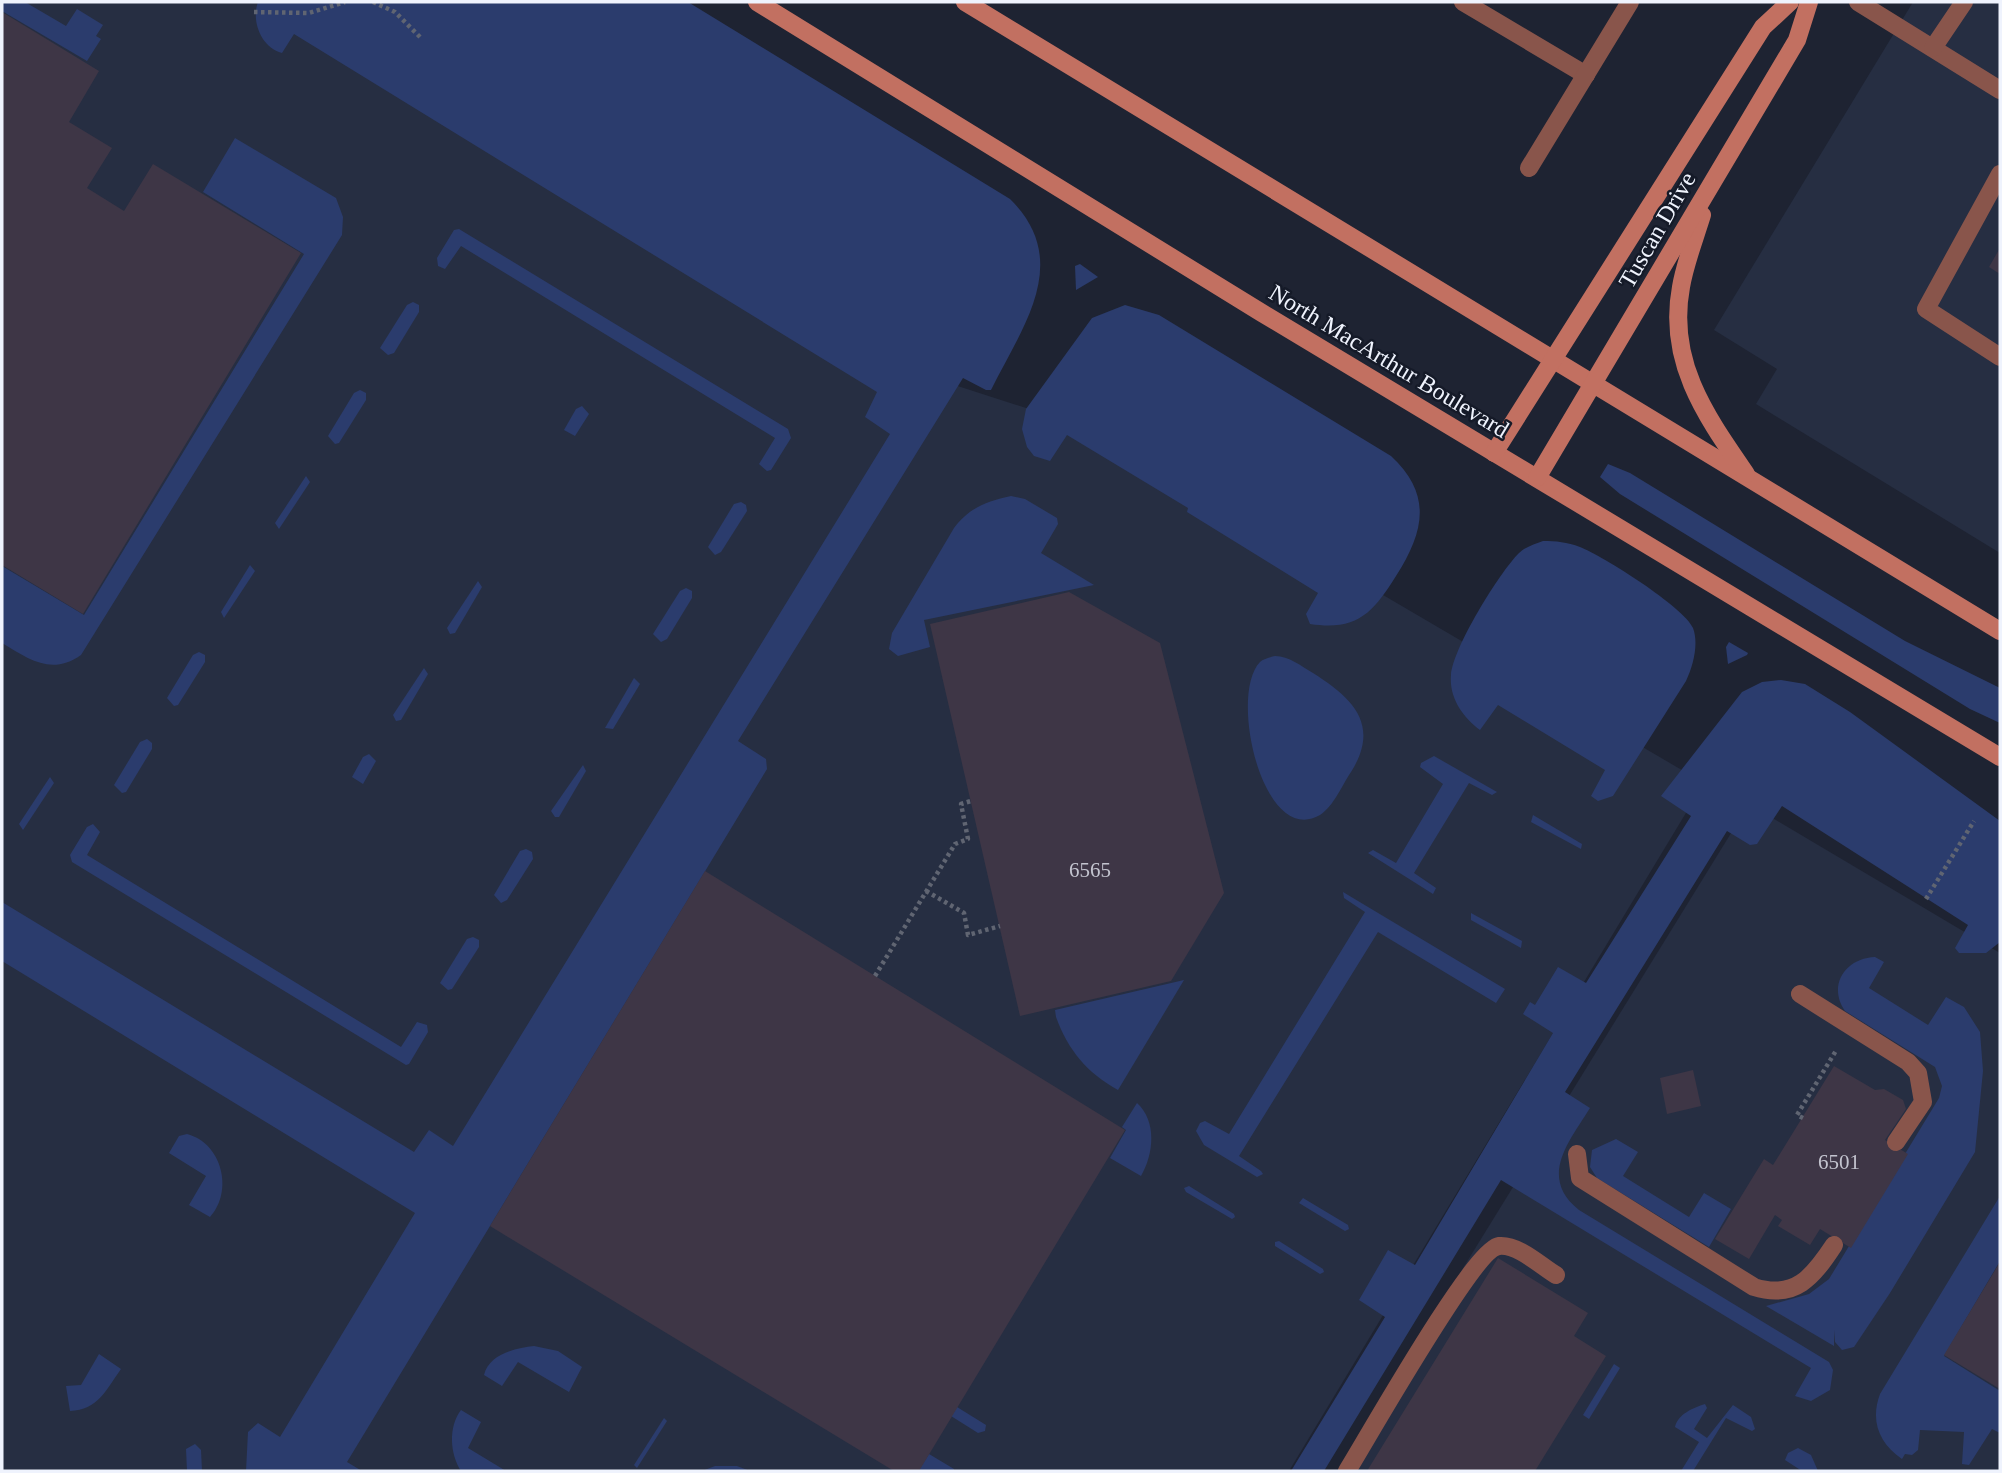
<svg xmlns="http://www.w3.org/2000/svg" width="2002" height="1473" font-family="'Times New Roman',serif">
<style>
.built{fill:#262e42}
.green{fill:#2b3c6d}
.building{fill:#3e3646}
.lines{fill:none;stroke-linecap:round;stroke-linejoin:round}
.path{stroke:#606572;stroke-width:4.5;stroke-dasharray:3.5 3.5;stroke-linecap:butt}
.lane{stroke:#89554b;stroke-width:18}
.secondary{stroke:#c27061;stroke-width:18}
.labels{text-anchor:middle;stroke-width:5;stroke-linejoin:round;paint-order:stroke}
.number-label{font-size:21px;fill:#c3c4cf}
.street-label{font-size:24px;fill:#eff3fd;stroke:#151a28}
</style>
<rect width="100%" height="100%" fill="#1e2332"/>
<g class="built">
<path d="M 2,2 L 293,2 L 936,379 L 1110,435 L 1704,783 L 1289,1471 L 2,1471 Z"/>
<path d="M 1913,2 L 2000,2 L 2000,553 L 1756,404 L 1777,369 L 1714,330 Z"/>
<path d="M 1749,804 L 2000,953 L 2000,1471 L 1338,1471 Z"/>
</g>
<g class="green">
<path d="M 2,2 L 25,2 L 66,26 L 77,9 L 103,25 L 96,36 L 101,39 L 87,61 L 2,11 Z"/>
<path d="M 258,2 L 688,2 L 1010,199 C 1073,261 1023,326 991,390 L 986,390 L 963,378 L 738,741 L 766,759 L 767,769 L 347,1462 L 362,1471 L 246,1471 L 248,1432 L 258,1423 L 280,1437 L 415,1213 L 2,961 L 2,902 L 414,1152 L 429,1130 L 453,1146 L 890,434 L 865,417 L 877,392 L 294,34 L 282,53 C 261,47 251,21 258,2 Z"/>
<path d="M 235,138 L 336,198 L 343,217 L 342,235 L 81,655 C 51,676 29,659 2,643 L 2,566 L 84,615 L 304,254 L 203,192 Z"/>
<path d="M 459,229 L 788,429 L 791,438 L 771,470 L 767,471 L 759,464 L 775,438 L 461,246 L 445,269 L 438,266 L 437,258 L 454,230 Z"/>
<path d="M 1080,264 L 1098,277 L 1076,290 L 1075,266 Z"/>
<path d="M 413,302 L 419,305 L 419,312 L 394,353 L 388,355 L 380,348 L 407,305 Z"/>
<path d="M 1125,305 L 1159,315 L 1391,456 C 1433,495 1424,532 1396,576 C 1373,613 1357,631 1310,624 L 1306,614 L 1318,593 L 1187,512 L 1188,508 L 1067,435 L 1050,461 L 1034,456 L 1027,447 L 1022,429 L 1026,409 L 1092,318 Z"/>
<path d="M 360,390 L 366,393 L 366,400 L 339,443 L 335,444 L 328,436 L 354,393 Z"/>
<path d="M 582,406 L 589,414 L 575,436 L 564,430 L 576,409 Z"/>
<path d="M 1608,464 L 1630,473 L 1905,641 L 2000,688 L 2000,723 L 1970,709 L 1620,494 L 1600,477 Z"/>
<path d="M 306,476 L 310,482 L 279,529 L 275,523 Z"/>
<path d="M 1011,496 L 1025,499 L 1057,518 L 1058,524 L 1041,553 L 1094,585 L 924,620 L 930,647 L 898,656 L 889,649 L 892,633 L 954,528 C 969,508 987,501 1011,496 Z"/>
<path d="M 741,502 L 746,505 L 747,511 L 721,552 L 715,555 L 708,547 L 734,504 Z"/>
<path d="M 1543,541 C 1556,541 1567,542 1580,547 C 1603,556 1684,607 1693,628 C 1699,644 1693,666 1686,681 L 1613,796 L 1598,801 L 1591,796 L 1605,770 L 1498,705 L 1480,730 C 1463,717 1449,698 1451,675 C 1453,648 1499,573 1519,553 C 1525,547 1535,544 1543,541 Z"/>
<path d="M 250,565 L 255,571 L 224,618 L 221,612 Z"/>
<path d="M 478,581 L 482,587 L 455,633 L 450,634 L 447,628 Z"/>
<path d="M 686,588 L 692,591 L 692,598 L 667,639 L 661,642 L 653,634 L 680,591 Z"/>
<path d="M 1729,642 L 1748,653 L 1747,655 L 1728,664 L 1726,647 Z"/>
<path d="M 199,652 L 205,655 L 205,662 L 178,705 L 174,706 L 167,698 L 193,655 Z"/>
<path d="M 1275,656 C 1289,656 1301,666 1313,673 C 1352,698 1381,724 1351,772 C 1342,785 1334,806 1320,815 C 1263,848 1228,695 1260,662 C 1263,659 1270,657 1275,656 Z"/>
<path d="M 424,668 L 428,674 L 401,720 L 396,721 L 393,715 Z"/>
<path d="M 634,678 L 640,684 L 613,729 L 605,728 Z"/>
<path d="M 1781,680 L 1805,684 L 1850,712 L 2000,821 L 2000,942 L 1986,953 L 1959,953 L 1955,948 L 1968,925 L 1782,806 L 1757,844 L 1750,845 L 1727,831 L 1565,1092 L 1590,1108 C 1569,1142 1538,1177 1579,1210 L 1829,1362 L 1833,1370 L 1830,1390 L 1811,1401 L 1795,1396 L 1811,1368 L 1501,1180 L 1324,1471 L 1291,1471 L 1385,1317 L 1359,1300 L 1388,1250 L 1415,1265 L 1553,1033 L 1523,1014 L 1530,1002 L 1535,1005 L 1558,967 L 1586,983 L 1691,816 L 1661,796 L 1742,692 L 1762,682 Z"/>
<path d="M 147,739 L 152,743 L 152,749 L 126,792 L 122,793 L 114,785 L 140,742 Z"/>
<path d="M 369,754 L 376,761 L 363,784 L 352,777 L 363,757 Z"/>
<path d="M 1434,756 L 1497,792 L 1492,795 L 1469,783 L 1414,873 L 1436,888 L 1433,894 L 1368,853 L 1373,850 L 1396,863 L 1443,784 L 1420,767 L 1421,763 Z"/>
<path d="M 583,765 L 586,771 L 559,817 L 555,817 L 551,811 Z"/>
<path d="M 50,777 L 54,783 L 23,830 L 19,824 Z"/>
<path d="M 1533,815 L 1582,844 L 1581,849 L 1531,822 Z"/>
<path d="M 93,824 L 100,832 L 87,855 L 401,1047 L 417,1022 L 427,1025 L 428,1032 L 409,1064 L 406,1065 L 72,862 L 70,855 L 87,827 Z"/>
<path d="M 526,849 L 532,852 L 533,859 L 507,900 L 501,903 L 494,895 L 520,851 Z"/>
<path d="M 1343,892 L 1505,989 L 1496,1003 L 1378,932 L 1239,1156 L 1261,1171 L 1263,1174 L 1257,1177 L 1204,1145 L 1196,1131 L 1200,1123 L 1205,1121 L 1229,1134 L 1365,912 L 1344,898 Z"/>
<path d="M 1471,913 L 1522,941 L 1521,948 L 1471,920 Z"/>
<path d="M 473,937 L 479,940 L 479,947 L 452,989 L 448,990 L 440,983 L 467,939 Z"/>
<path d="M 1875,957 L 1884,962 L 1869,988 L 1928,1025 L 1946,997 L 1964,1007 L 1980,1032 L 1983,1071 L 1975,1152 L 1890,1293 L 1854,1347 L 1842,1350 L 1835,1342 L 1834,1330 L 1834,1346 L 1766,1306 L 1809,1294 L 1829,1279 L 1939,1098 L 1942,1086 L 1935,1067 L 1845,1011 C 1827,985 1846,958 1875,957 Z"/>
<path d="M 1184,980 L 1118,1090 C 1087,1073 1068,1050 1056,1017 L 1055,1010 Z"/>
<path d="M 1137,1103 C 1157,1121 1154,1154 1141,1176 L 1110,1158 L 1126,1130 L 1122,1127 Z"/>
<path d="M 187,1134 C 222,1143 234,1191 210,1217 L 189,1205 L 206,1176 L 169,1153 L 179,1136 Z"/>
<path d="M 1616,1139 L 1638,1152 L 1623,1176 L 1689,1217 L 1704,1193 L 1731,1209 L 1709,1247 L 1597,1178 L 1590,1167 L 1592,1150 Z"/>
<path d="M 1189,1186 L 1234,1214 L 1235,1217 L 1232,1219 L 1186,1192 L 1184,1188 Z"/>
<path d="M 2000,1196 L 2000,1261 L 1944,1356 L 2000,1391 L 2000,1433 L 1992,1429 L 1969,1465 L 1962,1464 L 1964,1432 L 1920,1430 L 1918,1450 L 1912,1455 L 1905,1454 L 1902,1459 C 1879,1443 1870,1421 1880,1394 Z"/>
<path d="M 1303,1198 L 1348,1225 L 1349,1229 L 1345,1231 L 1299,1203 Z"/>
<path d="M 1279,1241 L 1323,1269 L 1324,1272 L 1320,1274 L 1275,1246 L 1275,1242 Z"/>
<path d="M 534,1346 L 558,1351 L 582,1367 L 569,1392 L 518,1362 L 502,1386 L 484,1375 C 489,1354 516,1348 534,1346 Z"/>
<path d="M 99,1354 L 121,1369 C 106,1390 98,1410 70,1411 L 66,1386 L 81,1385 Z"/>
<path d="M 1614,1364 L 1620,1368 L 1589,1419 L 1583,1415 Z"/>
<path d="M 1705,1404 L 1707,1408 L 1694,1429 L 1707,1438 L 1733,1405 L 1751,1417 L 1755,1429 L 1752,1431 L 1726,1418 L 1693,1471 L 1681,1471 L 1699,1442 L 1675,1427 C 1678,1414 1693,1408 1705,1404 Z"/>
<path d="M 957,1407 L 986,1425 L 985,1431 L 978,1433 L 951,1416 Z"/>
<path d="M 461,1410 L 481,1422 L 468,1448 L 506,1471 L 461,1471 C 450,1454 448,1427 461,1410 Z"/>
<path d="M 664,1418 L 667,1421 L 637,1468 L 634,1465 Z"/>
<path d="M 195,1444 L 201,1450 L 202,1471 L 187,1471 L 186,1449 Z"/>
<path d="M 1798,1448 L 1811,1455 L 1818,1471 L 1802,1471 L 1785,1460 L 1788,1453 Z"/>
<path d="M 929,1454 L 954,1469 L 954,1471 L 918,1471 Z"/>
<path d="M 715,1466 L 737,1466 L 750,1471 L 702,1471 Z"/>
</g>
<g class="building">
<path d="M 2,12 L 99,71 L 69,122 L 112,148 L 87,188 L 124,211 L 153,164 L 301,253 L 83,614 L 2,565 Z"/>
<path d="M 2000,248 L 2000,274 L 1989,267 Z"/>
<path d="M 1069,592 L 1160,643 L 1224,893 L 1171,981 L 1020,1016 L 930,624 Z"/>
<path d="M 705,871 L 1125,1130 L 919,1471 L 894,1471 L 490,1226 Z"/>
<path d="M 1834,1066 L 1875,1090 L 1884,1089 L 1903,1100 L 1906,1109 L 1885,1140 L 1908,1154 L 1851,1248 L 1820,1229 L 1810,1245 L 1778,1226 L 1782,1220 L 1775,1215 L 1749,1259 L 1715,1239 L 1764,1159 L 1773,1165 Z"/>
<path d="M 1693,1070 L 1701,1106 L 1667,1114 L 1660,1078 Z"/>
<path d="M 1498,1258 L 1588,1313 L 1574,1336 L 1606,1356 L 1535,1471 L 1367,1471 Z"/>
<path d="M 2000,1262 L 2000,1389 L 1944,1355 Z"/>
</g>
<g class="lines">
<g class="path">
<path d="M 373,2 L 395,12 L 420,37"/>
<path d="M 254,12 L 309,13 L 345,2"/>
<path d="M 926,891 L 964,913 L 968,935 L 1000,926"/>
<path d="M 1926,899 L 1974,821"/>
<path d="M 875,976 L 955,844 L 968,839 L 961,804 L 971,801"/>
<path d="M 1803,1118 L 1797,1115 L 1837,1049"/>
</g>
<g class="lane">
<path d="M 1463,2 L 1586,75"/>
<path d="M 1858,2 L 2000,90"/>
<path d="M 1933,48 L 1964,2"/>
<path d="M 1529,168 L 1630,2"/>
<path d="M 2000,174 L 1926,309 L 2000,357"/>
<path d="M 1800,994 L 1908,1062 L 1918,1073 L 1923,1102 L 1896,1142"/>
<path d="M 1577,1154 L 1580,1178 L 1754,1287 C 1795,1300 1813,1277 1834,1245"/>
<path d="M 1347,1471 C 1367,1439 1474,1249 1499,1246 C 1518,1244 1541,1266 1556,1275"/>
</g>
<g class="secondary">
<path d="M 757,2 L 1262,313 L 2000,757"/>
<path d="M 965,2 L 2000,631"/>
<path d="M 1702,215 C 1695,238 1685,263 1681,287 C 1667,362 1706,416 1746,474"/>
<path d="M 1494,453 L 1763,27 L 1790,2"/>
<path d="M 1537,478 L 1797,40 L 1809,2"/>
</g>
</g>
<g class="labels">
<g class="number-label">
<text x="1090" y="877">6565</text>
<text x="1839" y="1169">6501</text>
</g>
<g class="street-label">
<text transform="translate(1657 230) rotate(-60)" y="8">Tuscan Drive</text>
<text transform="translate(1389 361) rotate(31)" y="8">North MacArthur Boulevard</text>
</g>
</g>
<rect width="2002" height="1473" fill="none" stroke="#eff3fd" stroke-width="7"/>
</svg>
